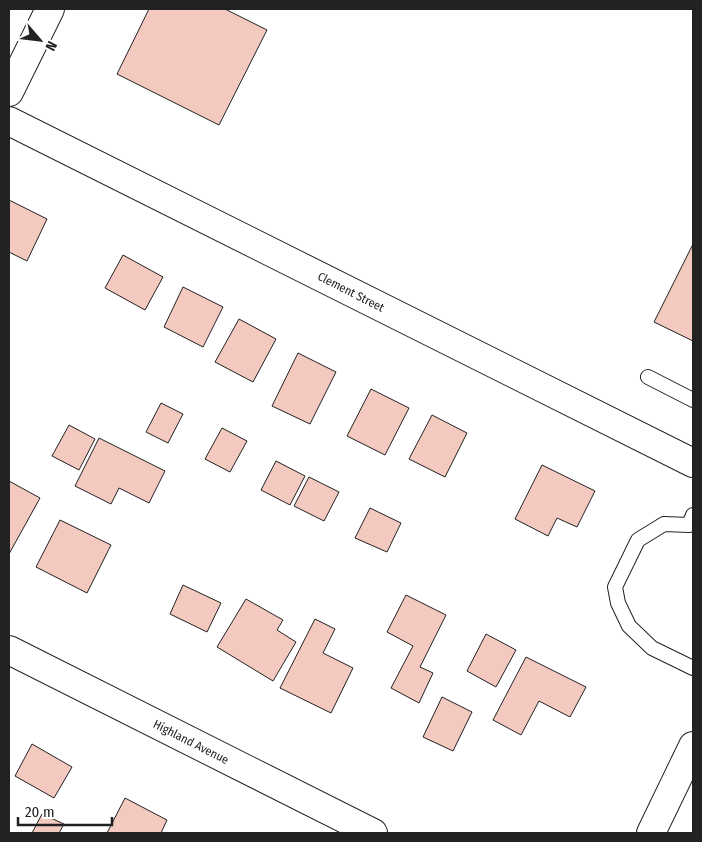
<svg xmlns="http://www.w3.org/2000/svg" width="702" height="842" font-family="'Fira Sans Condensed',sans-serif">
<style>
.building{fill:#f3c9c0;stroke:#222}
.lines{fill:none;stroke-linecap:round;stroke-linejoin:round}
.service-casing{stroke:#222;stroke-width:16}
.minor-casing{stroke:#222;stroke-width:30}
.secondary-casing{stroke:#222;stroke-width:30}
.service{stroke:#fff;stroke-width:14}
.minor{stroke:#fff;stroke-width:28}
.secondary{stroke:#fff;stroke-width:28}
.labels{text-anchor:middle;stroke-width:4;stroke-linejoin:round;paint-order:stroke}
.street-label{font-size:12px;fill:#222;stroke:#fff}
</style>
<rect width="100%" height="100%" fill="#fff"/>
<g class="building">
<path d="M 149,9 L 225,9 L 267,30 L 219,125 L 117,74 Z"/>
<path d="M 9,200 L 47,219 L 27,261 L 9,252 Z"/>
<path d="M 693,244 L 693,341 L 654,322 Z"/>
<path d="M 123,255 L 163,277 L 145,310 L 105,288 Z"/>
<path d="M 183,287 L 223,307 L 203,347 L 164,327 Z"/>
<path d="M 239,319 L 276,339 L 253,382 L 215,362 Z"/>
<path d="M 298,353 L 336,372 L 310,424 L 272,406 Z"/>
<path d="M 371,389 L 409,408 L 385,455 L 347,436 Z"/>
<path d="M 161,403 L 183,414 L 168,443 L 146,432 Z"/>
<path d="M 432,415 L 467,433 L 445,477 L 409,459 Z"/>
<path d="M 69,425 L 95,439 L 79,470 L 52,456 Z"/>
<path d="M 222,428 L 247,441 L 230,472 L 205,459 Z"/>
<path d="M 99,438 L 165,471 L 149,503 L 119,488 L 111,504 L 75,486 Z"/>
<path d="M 276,461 L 305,476 L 290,505 L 261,490 Z"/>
<path d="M 542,465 L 595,491 L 577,527 L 557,518 L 548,536 L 515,519 Z"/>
<path d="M 309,477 L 339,492 L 324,521 L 294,506 Z"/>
<path d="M 9,481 L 40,498 L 9,554 Z"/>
<path d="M 370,508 L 401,523 L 387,552 L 355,538 Z"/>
<path d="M 60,520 L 111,545 L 87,593 L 36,567 Z"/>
<path d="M 183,585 L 221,603 L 207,632 L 170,614 Z"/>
<path d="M 406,595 L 446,615 L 420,667 L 433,673 L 419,703 L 391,688 L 413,646 L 387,632 Z"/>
<path d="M 246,599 L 283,620 L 277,630 L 296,642 L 273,681 L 217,647 Z"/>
<path d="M 315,619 L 335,629 L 323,653 L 353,668 L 331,713 L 280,688 Z"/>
<path d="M 486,634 L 516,650 L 496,687 L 467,671 Z"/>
<path d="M 526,657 L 586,687 L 570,717 L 539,701 L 521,735 L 493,720 Z"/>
<path d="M 442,697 L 472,712 L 453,751 L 423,737 Z"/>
<path d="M 32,744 L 72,767 L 54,798 L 15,776 Z"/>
<path d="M 125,798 L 167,820 L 161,833 L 107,833 Z"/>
<path d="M 42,814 L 64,824 L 59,833 L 32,833 Z"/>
</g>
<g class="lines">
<defs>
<g id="service">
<path d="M 648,377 L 693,400"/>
<path d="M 693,515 L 689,525 L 664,524 L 638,540 L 615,587 L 618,603 L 629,626 L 652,648 L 693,668"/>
</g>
<g id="minor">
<path d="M 9,92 L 50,9"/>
<path d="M 9,121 L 693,463"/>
<path d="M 9,650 L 373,833"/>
</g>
<path id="secondary" d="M 651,833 L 693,746"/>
</defs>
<use href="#service" class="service-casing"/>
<use href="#minor" class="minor-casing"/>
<use href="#secondary" class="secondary-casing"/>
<use href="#service" class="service"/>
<use href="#minor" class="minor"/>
<use href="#secondary" class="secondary"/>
</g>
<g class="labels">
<g class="street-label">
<text transform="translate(351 292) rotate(27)" y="4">Clement Street</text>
<text transform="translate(191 742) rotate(27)" y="4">Highland Avenue</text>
</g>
</g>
<rect width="702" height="842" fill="none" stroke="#222222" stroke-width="20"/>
<g transform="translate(40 40) rotate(118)" stroke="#ffffff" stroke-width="4" paint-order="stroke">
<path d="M0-4L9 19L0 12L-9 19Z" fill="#222222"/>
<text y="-8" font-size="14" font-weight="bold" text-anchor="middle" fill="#222222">N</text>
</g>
<path d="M18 817v8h94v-8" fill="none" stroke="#222222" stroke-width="2.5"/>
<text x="25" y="817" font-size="15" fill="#222222" stroke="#ffffff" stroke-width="4" paint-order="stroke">20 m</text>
</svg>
